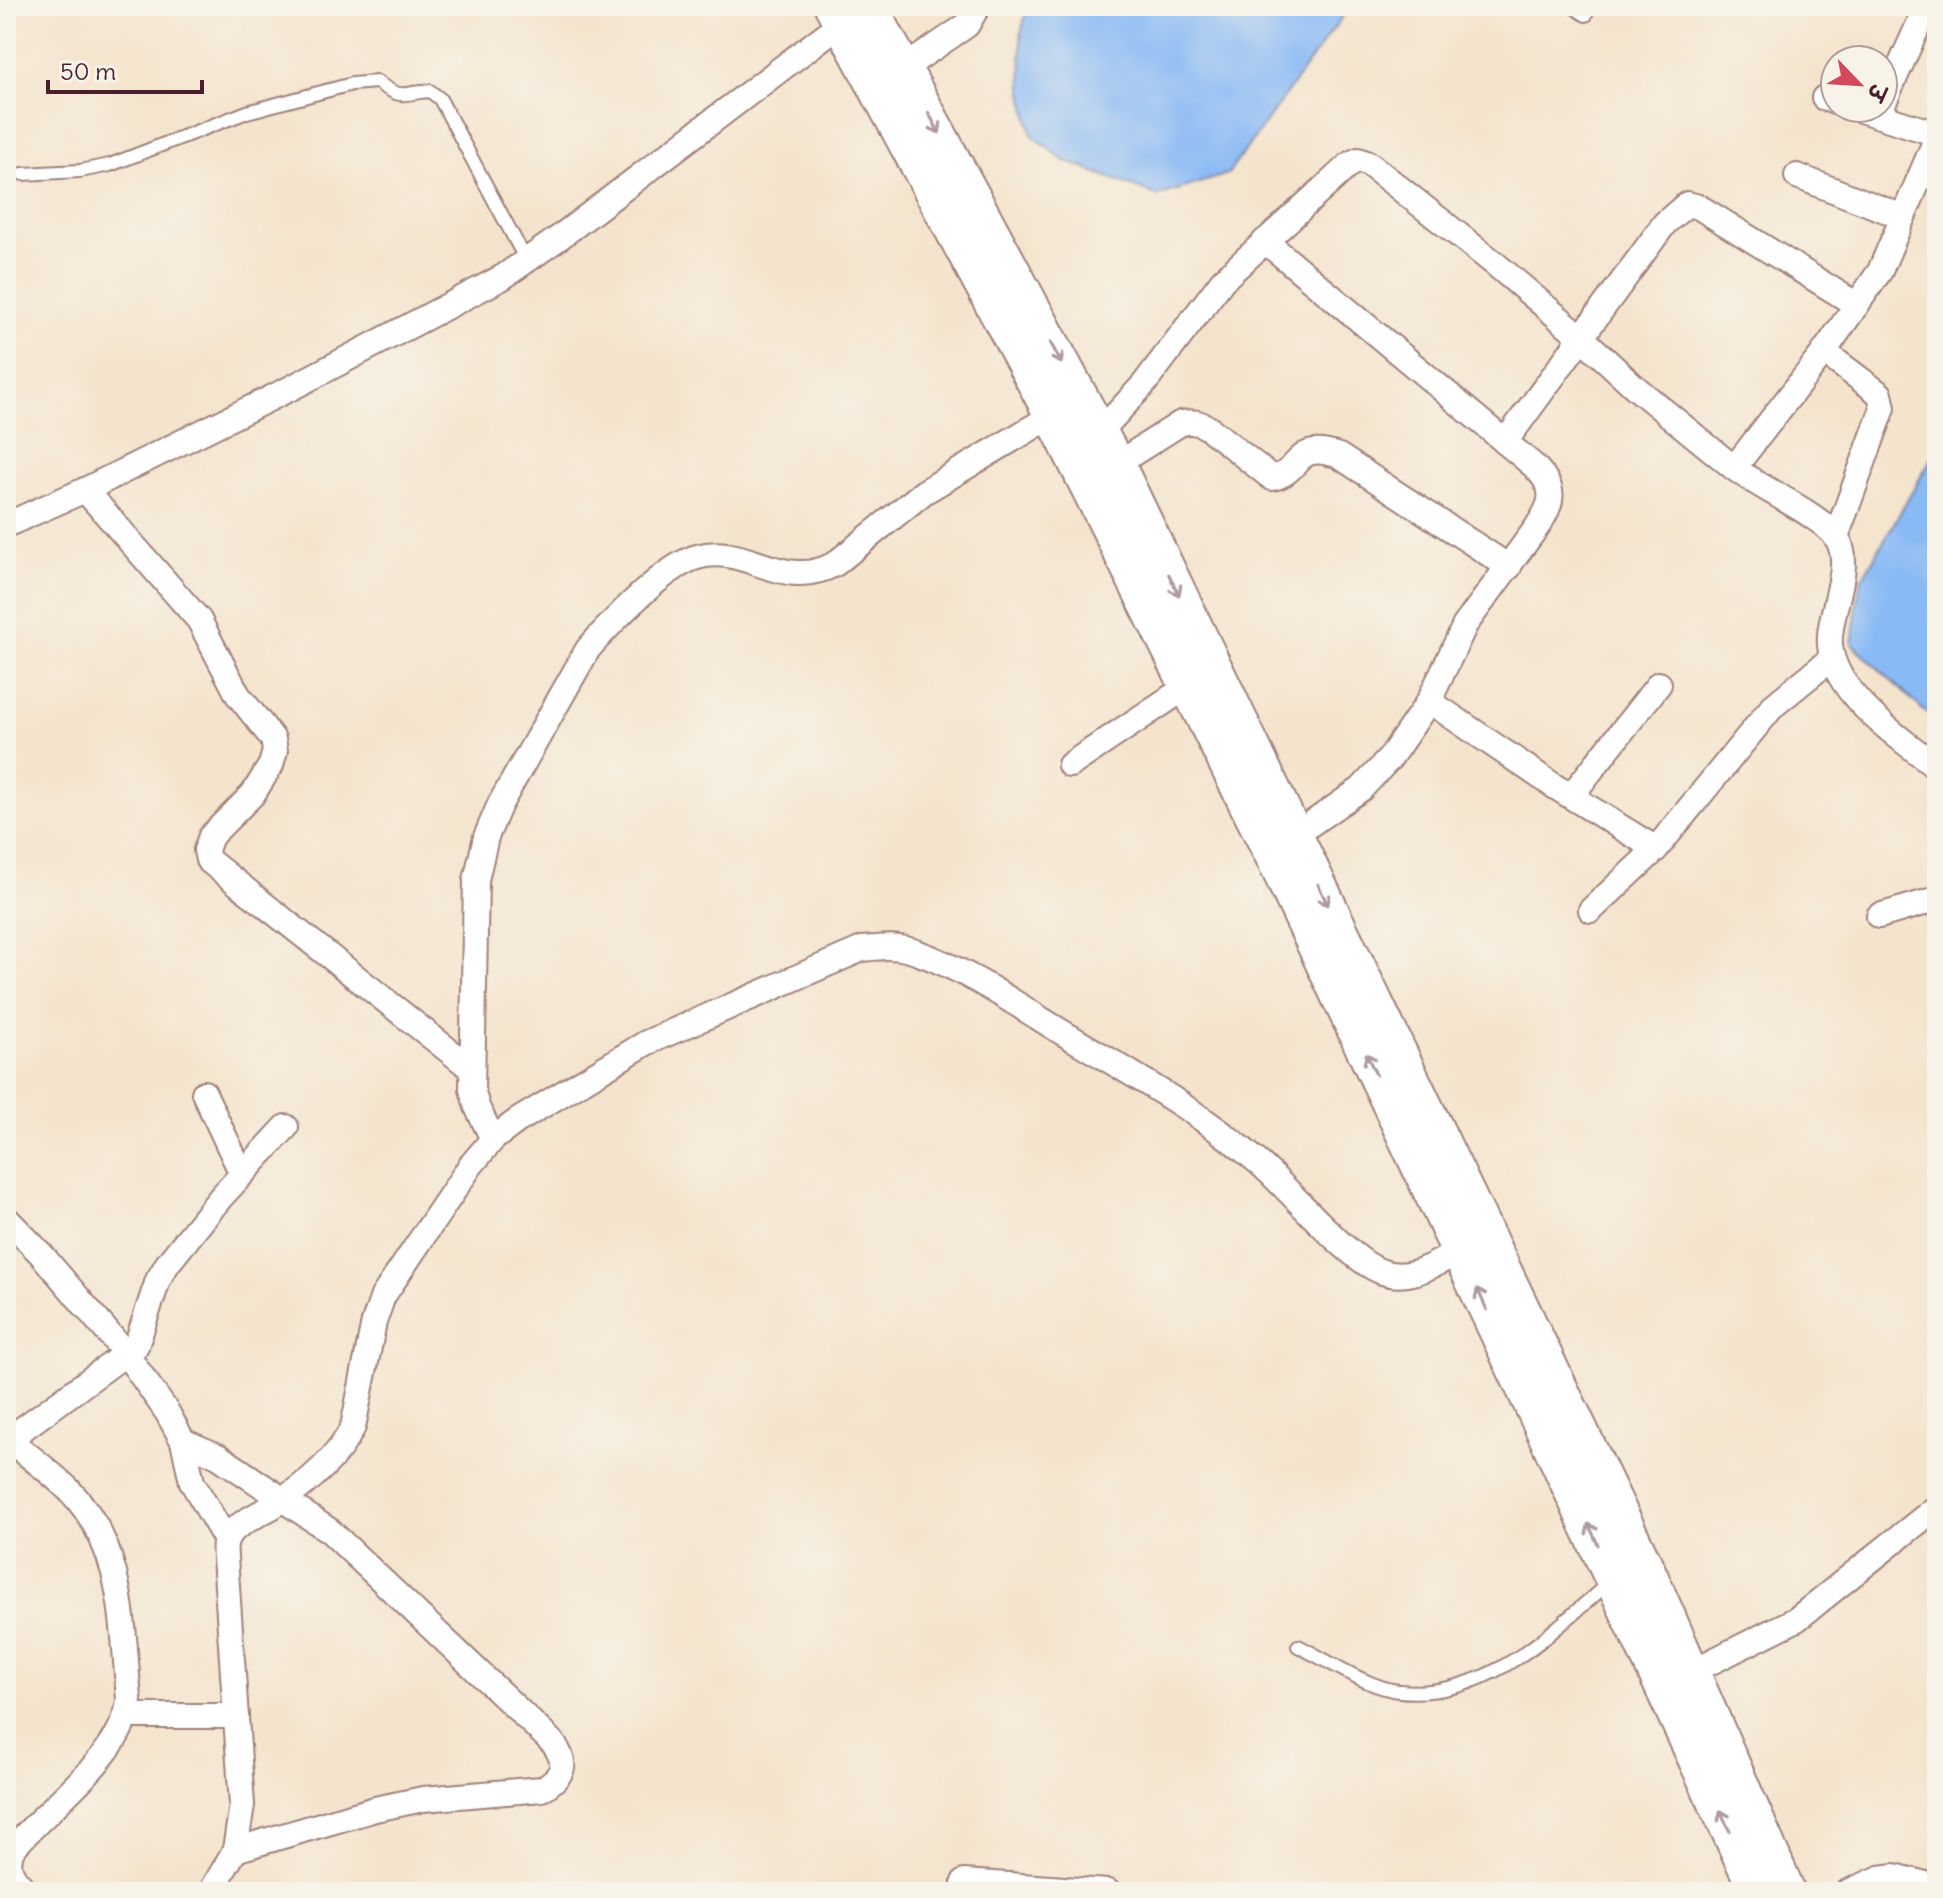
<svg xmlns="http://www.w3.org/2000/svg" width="1943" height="1898" font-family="Delius,'Playpen Sans Deva',sans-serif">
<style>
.water{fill:#89baf5;stroke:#6a6c90;stroke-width:2}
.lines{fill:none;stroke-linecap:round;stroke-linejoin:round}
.service-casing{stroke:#9f827c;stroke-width:16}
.minor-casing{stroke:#9f827c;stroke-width:28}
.primary-casing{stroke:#9f827c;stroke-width:40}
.service{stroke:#fff;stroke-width:12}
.minor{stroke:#fff;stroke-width:24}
.primary{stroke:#fff;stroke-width:36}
.oneway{stroke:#ae9aa0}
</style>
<rect width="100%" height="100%" fill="#f7f3e8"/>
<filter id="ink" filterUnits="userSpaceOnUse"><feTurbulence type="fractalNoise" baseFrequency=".0125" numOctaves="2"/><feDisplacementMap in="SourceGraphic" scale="16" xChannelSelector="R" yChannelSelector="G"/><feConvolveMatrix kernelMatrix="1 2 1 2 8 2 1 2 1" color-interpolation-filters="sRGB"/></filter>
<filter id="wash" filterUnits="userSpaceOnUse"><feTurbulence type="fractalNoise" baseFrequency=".006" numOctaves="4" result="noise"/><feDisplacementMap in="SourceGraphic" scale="32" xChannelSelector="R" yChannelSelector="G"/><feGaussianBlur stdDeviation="1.8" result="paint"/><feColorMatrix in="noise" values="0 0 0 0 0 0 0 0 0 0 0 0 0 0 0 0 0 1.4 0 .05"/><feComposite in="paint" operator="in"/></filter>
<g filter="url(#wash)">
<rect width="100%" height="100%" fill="#f4e4cd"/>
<g class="water">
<path d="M 1028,6 L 1350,6 L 1228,174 L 1158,196 L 1063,160 L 1032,135 L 1022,88 L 1021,33 Z"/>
<path d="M 1937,449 L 1937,718 L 1923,710 L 1852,644 L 1860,582 Z"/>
</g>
</g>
<g filter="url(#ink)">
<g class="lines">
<defs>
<g id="service">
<path d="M 1572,6 L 1586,15"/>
<path d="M 23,174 L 80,171 L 110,165 L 247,112 L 352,84 L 377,82 C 404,101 401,93 430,91 L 440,99 L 527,262"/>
<path d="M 1298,1646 C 1327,1660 1369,1688 1399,1691 C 1488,1700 1550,1633 1611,1581"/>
</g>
<g id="minor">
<path d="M 904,68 L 967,25 L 978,6"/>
<path d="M 1824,98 L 1835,102"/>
<path d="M 1883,104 L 1927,6"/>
<path d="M 1854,108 L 1937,134"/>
<path d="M 1797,176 L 1903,217"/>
<path d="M 1265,241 L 1534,466 C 1557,489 1554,501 1537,527 L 1465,625 L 1429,701 L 1390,758 L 1361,789 L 1295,835"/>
<path d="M 1824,352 L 1880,394 L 1883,408 L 1836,537"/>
<path d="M 1099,433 L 1144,384 L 1223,280 L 1349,165 L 1358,160 L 1369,164 L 1494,263 L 1580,336 L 1636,388 L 1734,468 C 1758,487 1822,516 1836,537 C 1856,564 1827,614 1830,645 C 1834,695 1901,739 1937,767"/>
<path d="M 1505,442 L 1665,223 L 1687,204 L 1699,207 L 1857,305"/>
<path d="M 1734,468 L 1824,352 L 1880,271 L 1937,137"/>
<path d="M 1104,472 L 1181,423 C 1193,421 1199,422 1210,429 L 1272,478 C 1303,472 1293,440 1339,456 L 1509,567"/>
<path d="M 85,490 L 199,620 L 238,695 L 273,739 L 275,751 L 271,765 L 253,794 L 211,836 L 206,850 L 208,860 L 472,1069"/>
<path d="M 6,525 L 85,490 L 293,387 L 503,277 L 560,237 L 853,14"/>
<path d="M 1429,701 L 1554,786 L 1656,849"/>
<path d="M 1070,765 L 1188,686"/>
<path d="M 1571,796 L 1659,684"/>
<path d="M 1591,910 L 1656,849 L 1773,706 L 1832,658"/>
<path d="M 1879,916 L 1937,899"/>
<path d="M 204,1093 L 242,1174"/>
<path d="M 493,1139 L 477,1107 L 472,1089 L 476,880 L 486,837 L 500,804 L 588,649 C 611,623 663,567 697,557 C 746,542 781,593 835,564 L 924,492 L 1065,408"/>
<path d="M 6,1218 L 41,1254 L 127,1355 L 167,1412 L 183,1441 L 192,1482 L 226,1540"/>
<path d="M 183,1441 L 218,1456 L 330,1531 L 553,1743 C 569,1765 564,1775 542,1789 L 423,1799 L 375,1809 L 235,1850"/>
<path d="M 1679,1678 L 1797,1619 L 1937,1507"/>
<path d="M 128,1716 L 236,1716"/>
<path d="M 964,1882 L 1108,1892"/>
<path d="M 28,1892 C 14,1881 4,1868 12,1850 C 45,1808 126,1754 129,1699 C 122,1625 125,1548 70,1491 C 54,1475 35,1461 18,1447 L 15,1440 L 17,1433 L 136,1346 L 158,1280 L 168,1263 L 221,1197 L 286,1127"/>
<path d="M 211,1892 L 235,1850 L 242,1805 L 225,1557 C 224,1548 224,1540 230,1533 C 241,1522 259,1514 273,1506 C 303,1487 337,1460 353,1427 L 374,1322 L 383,1296 L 471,1165 L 493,1139 L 517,1121 L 646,1043 L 862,949 C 882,947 898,945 916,952 C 965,969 1016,1004 1060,1031 C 1128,1072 1198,1110 1258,1162 C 1292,1191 1344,1256 1380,1271 C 1409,1283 1435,1264 1460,1251"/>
<path d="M 1848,1892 L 1880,1878 L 1895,1876 L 1937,1887"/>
</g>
<g id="primary">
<path d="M 833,6 L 1053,415 L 1273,855 L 1547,1436 L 1758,1892"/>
<path d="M 869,6 L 1117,466 L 1647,1571 L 1787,1892"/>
</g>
</defs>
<use href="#service" class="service-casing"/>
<use href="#minor" class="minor-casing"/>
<use href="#primary" class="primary-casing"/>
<use href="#service" class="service"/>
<use href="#minor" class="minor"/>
<use href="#primary" class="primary"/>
</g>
<defs><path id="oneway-shaft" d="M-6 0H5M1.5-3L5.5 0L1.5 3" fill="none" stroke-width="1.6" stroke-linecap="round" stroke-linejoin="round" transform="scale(2)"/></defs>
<g class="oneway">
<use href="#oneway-shaft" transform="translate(934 123) rotate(62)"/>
<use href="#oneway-shaft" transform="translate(1056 353) rotate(62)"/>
<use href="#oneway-shaft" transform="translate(1174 585) rotate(64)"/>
<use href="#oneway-shaft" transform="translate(1323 895) rotate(65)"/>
<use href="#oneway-shaft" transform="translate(1371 1064) rotate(-115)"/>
<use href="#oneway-shaft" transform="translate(1482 1299) rotate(-115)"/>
<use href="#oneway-shaft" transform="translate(1593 1534) rotate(-115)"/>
<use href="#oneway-shaft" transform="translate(1725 1821) rotate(-115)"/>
</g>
</g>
<rect width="1943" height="1898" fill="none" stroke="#f7f3e8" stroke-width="32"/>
<g transform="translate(1859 84) rotate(115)"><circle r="38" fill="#f7f3e8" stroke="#b29e9c" stroke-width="2"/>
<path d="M0-6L14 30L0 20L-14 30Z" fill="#d1495b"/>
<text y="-12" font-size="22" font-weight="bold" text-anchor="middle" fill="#4a1f2b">उ</text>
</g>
<path d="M48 80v12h154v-12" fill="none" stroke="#4a1f2b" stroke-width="4"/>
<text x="60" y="80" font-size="24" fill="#4a1f2b" stroke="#f7f3e8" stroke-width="6" paint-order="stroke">50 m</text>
</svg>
